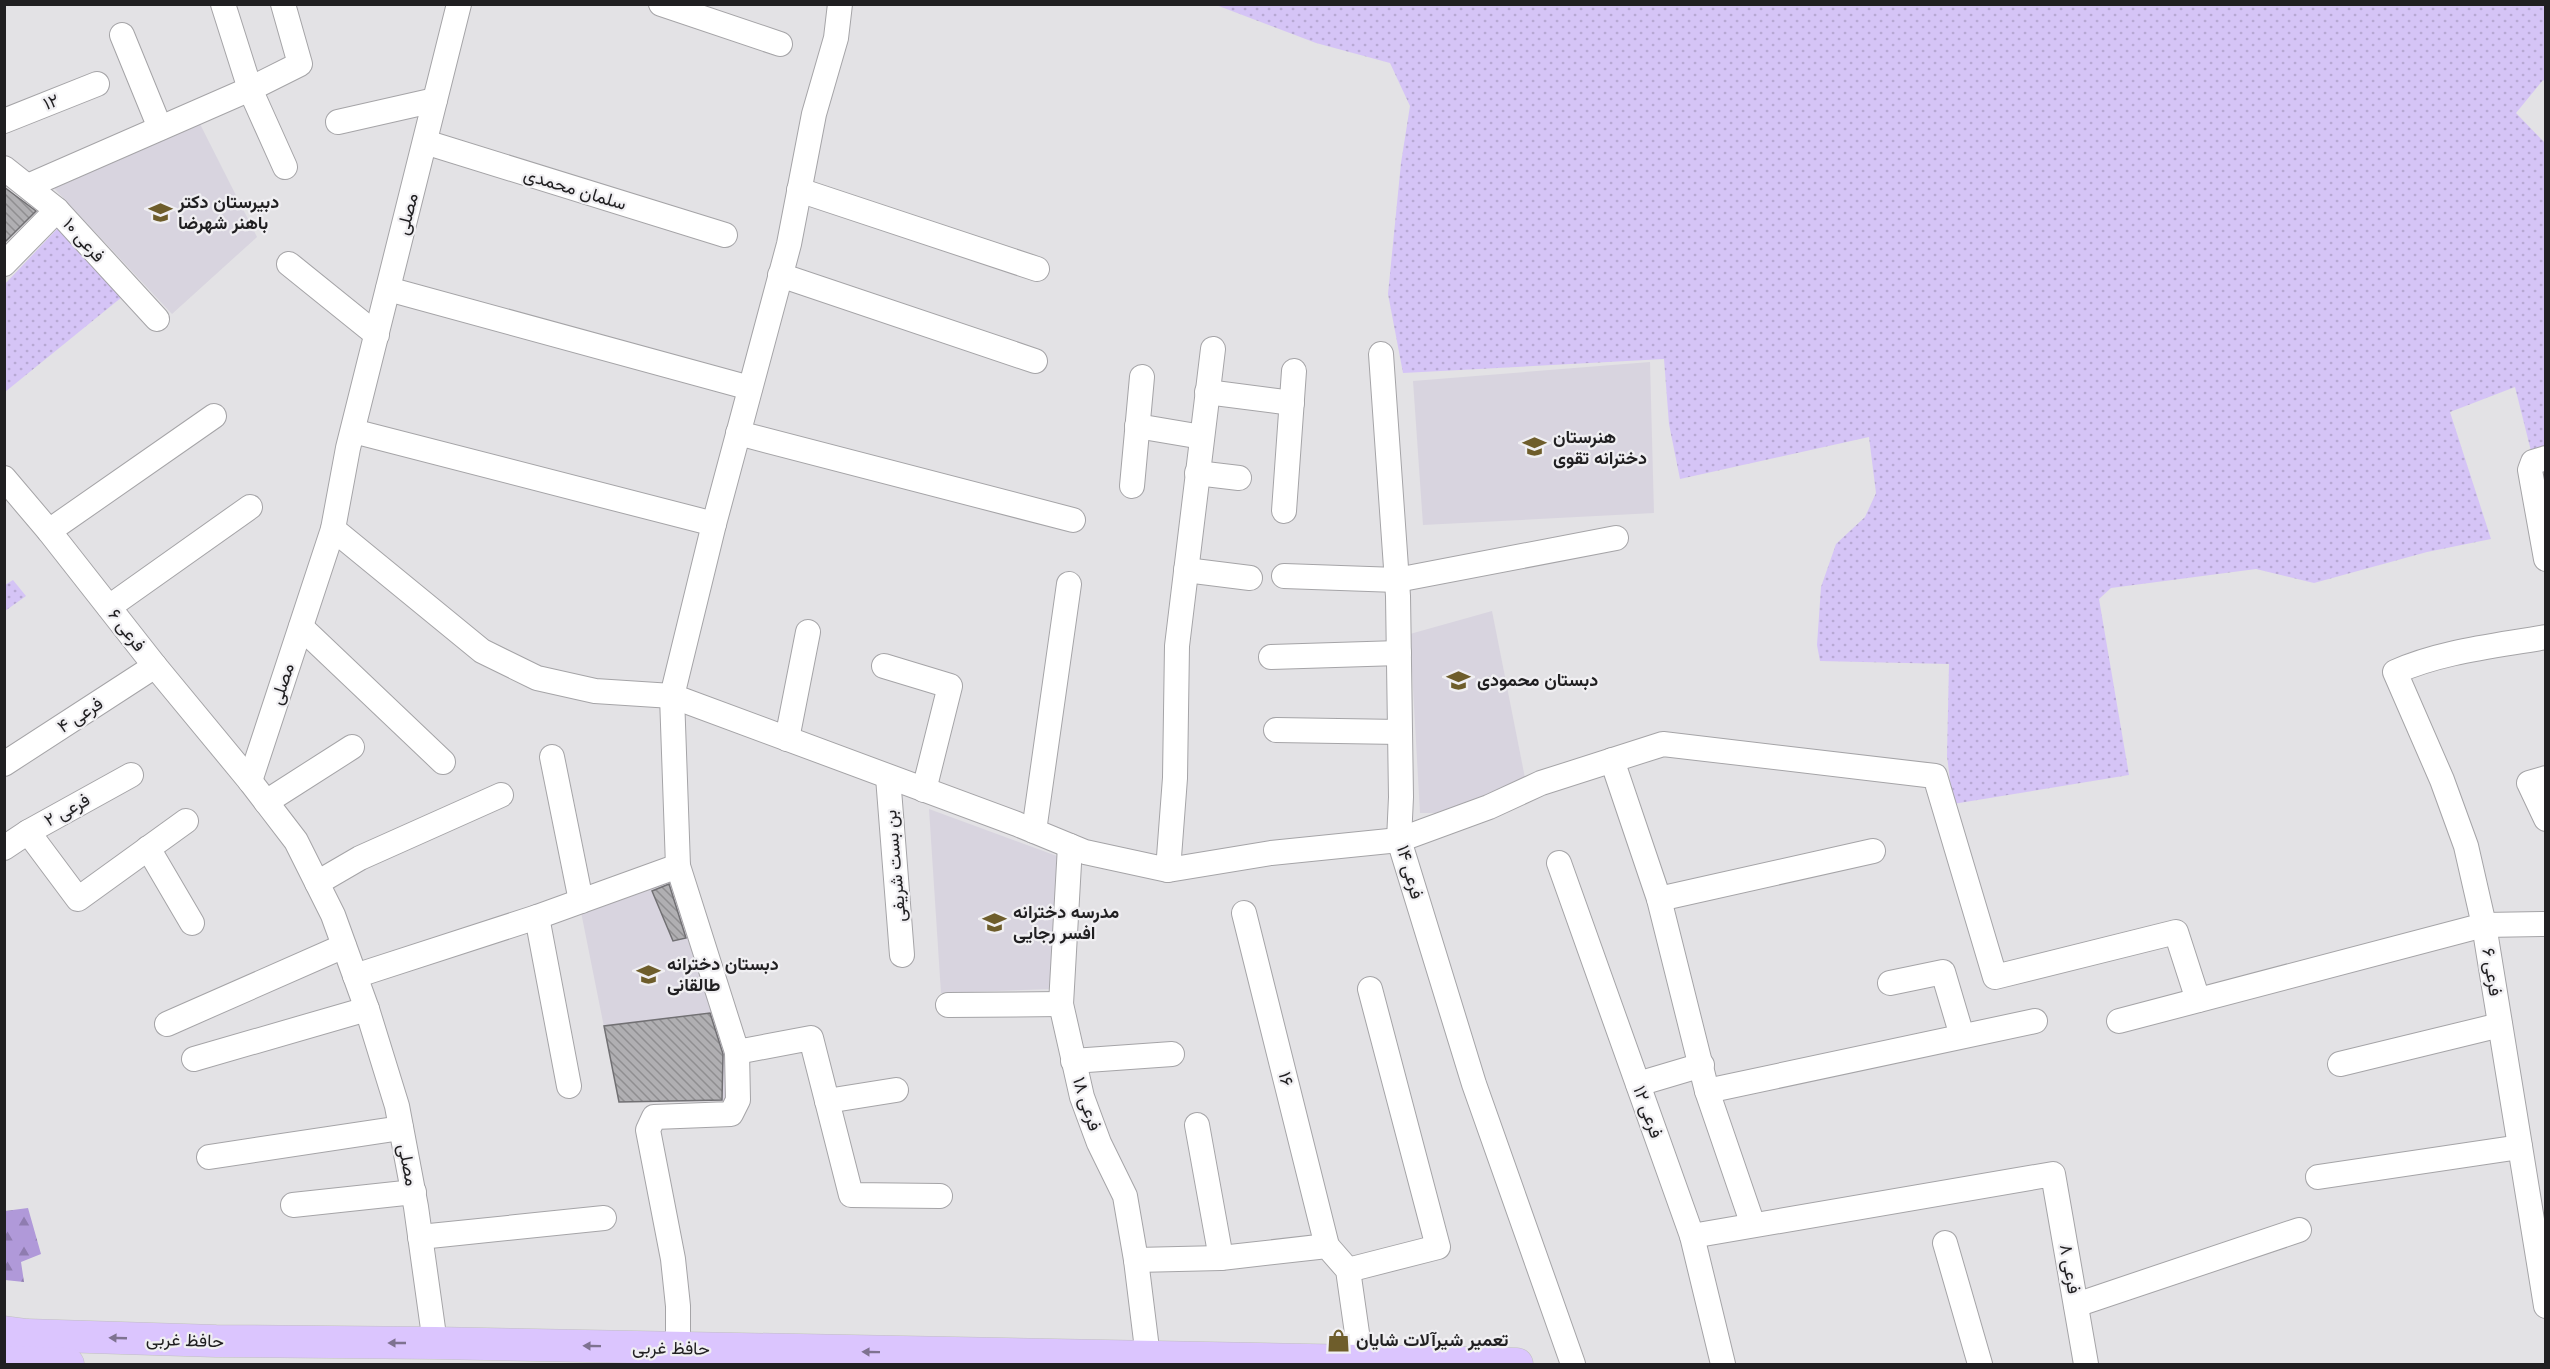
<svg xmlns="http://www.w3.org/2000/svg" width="2550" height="1369" font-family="'Open Sans',Vazirmatn,sans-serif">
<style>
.built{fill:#d8d4df}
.grass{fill:url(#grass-dots)}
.forest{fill:url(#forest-firs)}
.building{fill:url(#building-back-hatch);stroke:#717073;stroke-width:1.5}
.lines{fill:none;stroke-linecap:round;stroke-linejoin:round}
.minor-casing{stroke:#a5a4a7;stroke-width:26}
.major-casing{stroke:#c1c0c1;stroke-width:33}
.minor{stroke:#fff;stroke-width:24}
.major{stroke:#dbc5fe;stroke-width:32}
.oneway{fill:#7e7290}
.labels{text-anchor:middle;stroke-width:4.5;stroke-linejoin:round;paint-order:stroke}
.street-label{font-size:18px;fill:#201f21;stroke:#f0eff2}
.poi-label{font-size:18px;font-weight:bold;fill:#201f21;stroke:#f0eff2;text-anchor:start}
</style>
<defs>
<pattern id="grass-dots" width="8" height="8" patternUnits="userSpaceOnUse" patternTransform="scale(1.5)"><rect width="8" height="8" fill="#d5c4f6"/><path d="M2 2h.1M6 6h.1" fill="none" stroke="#b7a8d3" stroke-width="1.8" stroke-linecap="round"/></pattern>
<pattern id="forest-firs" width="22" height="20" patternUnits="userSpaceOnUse" patternTransform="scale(1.5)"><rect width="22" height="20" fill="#b099d9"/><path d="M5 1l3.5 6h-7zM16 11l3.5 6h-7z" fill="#8f7cb0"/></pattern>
<pattern id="building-back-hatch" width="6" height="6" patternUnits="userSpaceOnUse" patternTransform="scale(1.5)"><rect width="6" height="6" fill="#b0afb2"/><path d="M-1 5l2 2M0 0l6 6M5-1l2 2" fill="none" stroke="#8f8e90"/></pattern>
</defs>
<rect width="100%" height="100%" fill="#e3e2e5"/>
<g class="built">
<path d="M 199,122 L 257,237 L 172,314 L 53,187 Z"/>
<path d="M 1650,362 L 1654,513 L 1423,525 L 1413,381 Z"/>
<path d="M 1492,611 L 1525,778 L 1475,802 L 1435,813 L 1420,813 L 1410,634 Z"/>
<path d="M 929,809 L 1057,856 L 1050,989 L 941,993 Z"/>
<path d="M 672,879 L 731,1069 L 729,1101 L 619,1102 L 581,912 Z"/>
</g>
<g class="grass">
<path d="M 1216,5 L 2545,5 L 2545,82 L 2543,80 L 2516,113 L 2545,143 L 2545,447 L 2531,451 L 2515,387 L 2450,412 L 2491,539 L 2427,552 L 2314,583 L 2256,569 L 2111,588 L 2099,599 L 2129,775 L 1953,804 L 1947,756 L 1949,664 L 1820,661 L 1817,645 L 1821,587 L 1836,544 L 1865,517 L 1876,493 L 1869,437 L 1680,479 L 1669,424 L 1664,359 L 1403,373 L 1388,294 L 1401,163 L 1410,106 L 1390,63 L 1316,43 Z"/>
<path d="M 58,228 L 122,297 L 5,392 L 4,285 Z"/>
<path d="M 13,580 L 26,596 L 5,611 L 5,585 Z"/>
</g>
<path class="forest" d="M 28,1208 L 41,1254 L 21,1262 L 24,1282 L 5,1280 L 5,1211 Z"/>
<g class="building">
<path d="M 4,187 L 36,211 L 4,243 Z"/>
<path d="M 669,884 L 686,938 L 673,941 L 652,891 Z"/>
<path d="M 710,1013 L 723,1054 L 722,1100 L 619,1102 L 604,1026 Z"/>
</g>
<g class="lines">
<defs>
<g id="minor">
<path d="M 223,4 L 250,89 L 285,167"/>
<path d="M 661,4 L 780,44"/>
<path d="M 840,4 L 836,38 L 814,114 L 789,244 L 714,524 L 672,696 L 678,866 L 737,1052 L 811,1038 L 851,1195 L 940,1196"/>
<path d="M 122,35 L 160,128"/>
<path d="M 4,121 L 97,84"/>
<path d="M 338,122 L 435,100"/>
<path d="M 425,142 L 725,235"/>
<path d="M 4,168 L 57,210 L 157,319"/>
<path d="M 28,186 L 250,89 L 300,64 L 283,4"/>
<path d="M 799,190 L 1037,269"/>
<path d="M 4,264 L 57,210"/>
<path d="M 289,264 L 377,335"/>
<path d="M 780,275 L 1035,361"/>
<path d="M 388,289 L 750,388"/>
<path d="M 1381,354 L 1398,596 L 1401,797 L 1399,840 L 1474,1084 L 1573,1364"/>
<path d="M 1207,392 L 1292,403"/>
<path d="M 1137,426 L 1202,437"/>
<path d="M 353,431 L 714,524"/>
<path d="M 738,433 L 1073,520"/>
<path d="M 2546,458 L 2533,462 L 2530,470 L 2546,559"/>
<path d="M 1197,473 L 1239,478"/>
<path d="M 4,478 L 49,531 L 155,666 L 250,781 L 296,841 L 333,915 L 367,1009 L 397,1106 L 416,1207 L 435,1343"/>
<path d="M 1132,486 L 1142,377"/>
<path d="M 1284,511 L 1294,371"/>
<path d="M 333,529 L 482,651 L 537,678 L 595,691 L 672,696 L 1017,824 L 1085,852 L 1168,870 L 1271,853 L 1399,840 L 1489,807 L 1541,783 L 1663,744 L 1935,776 L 1995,977 L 2176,932 L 2198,1000"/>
<path d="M 49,531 L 214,416"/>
<path d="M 1186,570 L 1250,578"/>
<path d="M 1284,576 L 1397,580 L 1616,538"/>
<path d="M 109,607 L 250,507"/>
<path d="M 301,627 L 443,762"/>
<path d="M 2546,637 C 2496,646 2442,651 2395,672 L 2442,780 L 2466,846 L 2484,925 L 2546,1306"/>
<path d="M 1271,657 L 1399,653"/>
<path d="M 884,666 L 950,686 L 924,790"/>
<path d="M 1276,730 L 1400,732"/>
<path d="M 787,739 L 808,632"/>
<path d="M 552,757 L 581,901"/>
<path d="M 1612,760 L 1659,899 L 1707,1091 L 1753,1225"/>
<path d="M 4,764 L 155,666"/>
<path d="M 888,777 L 902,955"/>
<path d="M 2546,778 L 2529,783 L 2546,819"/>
<path d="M 250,781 L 333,529 L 348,448 L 459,4"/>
<path d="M 266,802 L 352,747"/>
<path d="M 1034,831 L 1069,584"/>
<path d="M 28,832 L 78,899 L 186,821"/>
<path d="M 1070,846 L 1061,1004 L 1082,1097 L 1099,1143 L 1125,1196 L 1136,1260 L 1148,1357"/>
<path d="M 4,848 L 28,832 L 131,775"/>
<path d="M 148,848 L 192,923"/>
<path d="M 1559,863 L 1692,1236 L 1723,1364"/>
<path d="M 1168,870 L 1175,778 L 1177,646 L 1213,349"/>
<path d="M 317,883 L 360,858 L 501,795"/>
<path d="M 1659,899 L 1873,851"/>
<path d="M 1244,913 L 1327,1246"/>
<path d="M 537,917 L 569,1086"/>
<path d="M 355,976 L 537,917 L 678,866"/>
<path d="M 1890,983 L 1943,972 L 1962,1036"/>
<path d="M 948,1005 L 1061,1004"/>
<path d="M 2119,1021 L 2484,925 L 2546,924"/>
<path d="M 167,1024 L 344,946"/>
<path d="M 194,1059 L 367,1009"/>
<path d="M 1073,1061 L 1172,1054"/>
<path d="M 2340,1064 L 2500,1025"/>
<path d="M 1638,1084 L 1702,1065"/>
<path d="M 1707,1091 L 2035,1021"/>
<path d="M 827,1101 L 896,1090"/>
<path d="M 1197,1125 L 1221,1258"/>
<path d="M 209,1157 L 401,1128"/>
<path d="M 2318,1177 L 2520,1147"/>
<path d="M 293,1205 L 414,1192"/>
<path d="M 1692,1236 L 2053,1174 L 2086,1364"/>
<path d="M 420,1237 L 604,1218"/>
<path d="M 1945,1243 L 1980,1364"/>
<path d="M 1136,1260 L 1221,1258 L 1327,1246 L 1348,1270 L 1361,1361"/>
<path d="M 1348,1270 L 1438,1247 L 1370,989"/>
<path d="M 2076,1305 L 2299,1230"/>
<path d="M 678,1348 L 678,1306 L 673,1259 L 648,1130 L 654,1117 L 731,1114 L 738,1100 L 737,1052"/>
</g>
<g id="major">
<path d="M 4,1332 L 27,1335 L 216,1341 L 435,1343 L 1517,1364"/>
<path d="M 4,1362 L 68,1364"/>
</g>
</defs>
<use href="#minor" class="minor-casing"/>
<use href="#major" class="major-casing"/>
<use href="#minor" class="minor"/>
<use href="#major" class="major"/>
</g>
<defs><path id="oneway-solid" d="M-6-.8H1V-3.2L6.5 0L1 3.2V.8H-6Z" transform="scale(1.5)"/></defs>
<g class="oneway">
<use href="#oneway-solid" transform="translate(118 1338) rotate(-178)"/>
<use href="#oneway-solid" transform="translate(397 1343) rotate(-180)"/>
<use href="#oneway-solid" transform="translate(592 1346) rotate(-179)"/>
<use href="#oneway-solid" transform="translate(871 1352) rotate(-179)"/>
</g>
<defs>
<symbol id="school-bare" viewBox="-9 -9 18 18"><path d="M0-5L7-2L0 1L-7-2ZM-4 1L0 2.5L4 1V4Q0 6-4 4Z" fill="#6e5d2b" stroke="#f0eff2" stroke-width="2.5" paint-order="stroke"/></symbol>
<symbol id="shop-bare" viewBox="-9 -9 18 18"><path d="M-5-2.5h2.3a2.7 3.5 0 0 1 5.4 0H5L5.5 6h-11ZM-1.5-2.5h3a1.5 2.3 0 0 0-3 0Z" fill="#6e5d2b" stroke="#f0eff2" stroke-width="2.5" paint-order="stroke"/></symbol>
</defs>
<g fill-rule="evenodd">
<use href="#school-bare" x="144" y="196" width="33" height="33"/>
<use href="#school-bare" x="1518" y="430" width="33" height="33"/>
<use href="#school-bare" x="1442" y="664" width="33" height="33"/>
<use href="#school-bare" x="978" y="906" width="33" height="33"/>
<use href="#school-bare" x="632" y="958" width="33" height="33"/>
<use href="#shop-bare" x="1322" y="1324" width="33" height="33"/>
</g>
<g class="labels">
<g class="street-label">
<text transform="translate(51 102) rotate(-21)" y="6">۱۲</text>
<text transform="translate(575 189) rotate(17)" y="6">سلمان محمدی</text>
<text transform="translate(407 214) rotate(-76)" y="6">مصلی</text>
<text transform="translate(84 240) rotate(48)" y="6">فرعی ۱۰</text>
<text transform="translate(127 630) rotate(52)" y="6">فرعی ۶</text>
<text transform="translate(282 684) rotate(-72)" y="6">مصلی</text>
<text transform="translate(80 715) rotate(-33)" y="6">فرعی ۴</text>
<text transform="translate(67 810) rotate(-29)" y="6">فرعی ۲</text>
<text transform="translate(895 866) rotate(-95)" y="6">بن بست شریفی</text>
<text transform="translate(1410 872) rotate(74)" y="6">فرعی ۱۴</text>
<text transform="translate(2492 972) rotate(81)" y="6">فرعی ۶</text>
<text transform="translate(1286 1079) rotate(76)" y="6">۱۶</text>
<text transform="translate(1087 1104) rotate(72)" y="6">فرعی ۱۸</text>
<text transform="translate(1648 1112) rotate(70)" y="6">فرعی ۱۲</text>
<text transform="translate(408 1165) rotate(79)" y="6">مصلی</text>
<text transform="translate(2070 1269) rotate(80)" y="6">فرعی ۸</text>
<text transform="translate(185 1340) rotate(2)" y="6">حافظ غربی</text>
<text transform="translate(671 1348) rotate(1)" y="6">حافظ غربی</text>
</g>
<g class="poi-label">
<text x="178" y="208">دبیرستان دکتر<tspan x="178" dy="21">باهنر شهرضا</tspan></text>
<text x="1553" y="443">هنرستان<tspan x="1553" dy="21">دخترانه تقوی</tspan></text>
<text x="1477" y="686">دبستان محمودی</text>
<text x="1013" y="918">مدرسه دخترانه<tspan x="1013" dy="21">افسر رجایی</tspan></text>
<text x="667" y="970">دبستان دخترانه<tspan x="667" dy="21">طالقانی</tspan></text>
<text x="1356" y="1346">تعمیر شیرآلات شایان</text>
</g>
</g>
<rect width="2550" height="1369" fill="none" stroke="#201f21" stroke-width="12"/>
</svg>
